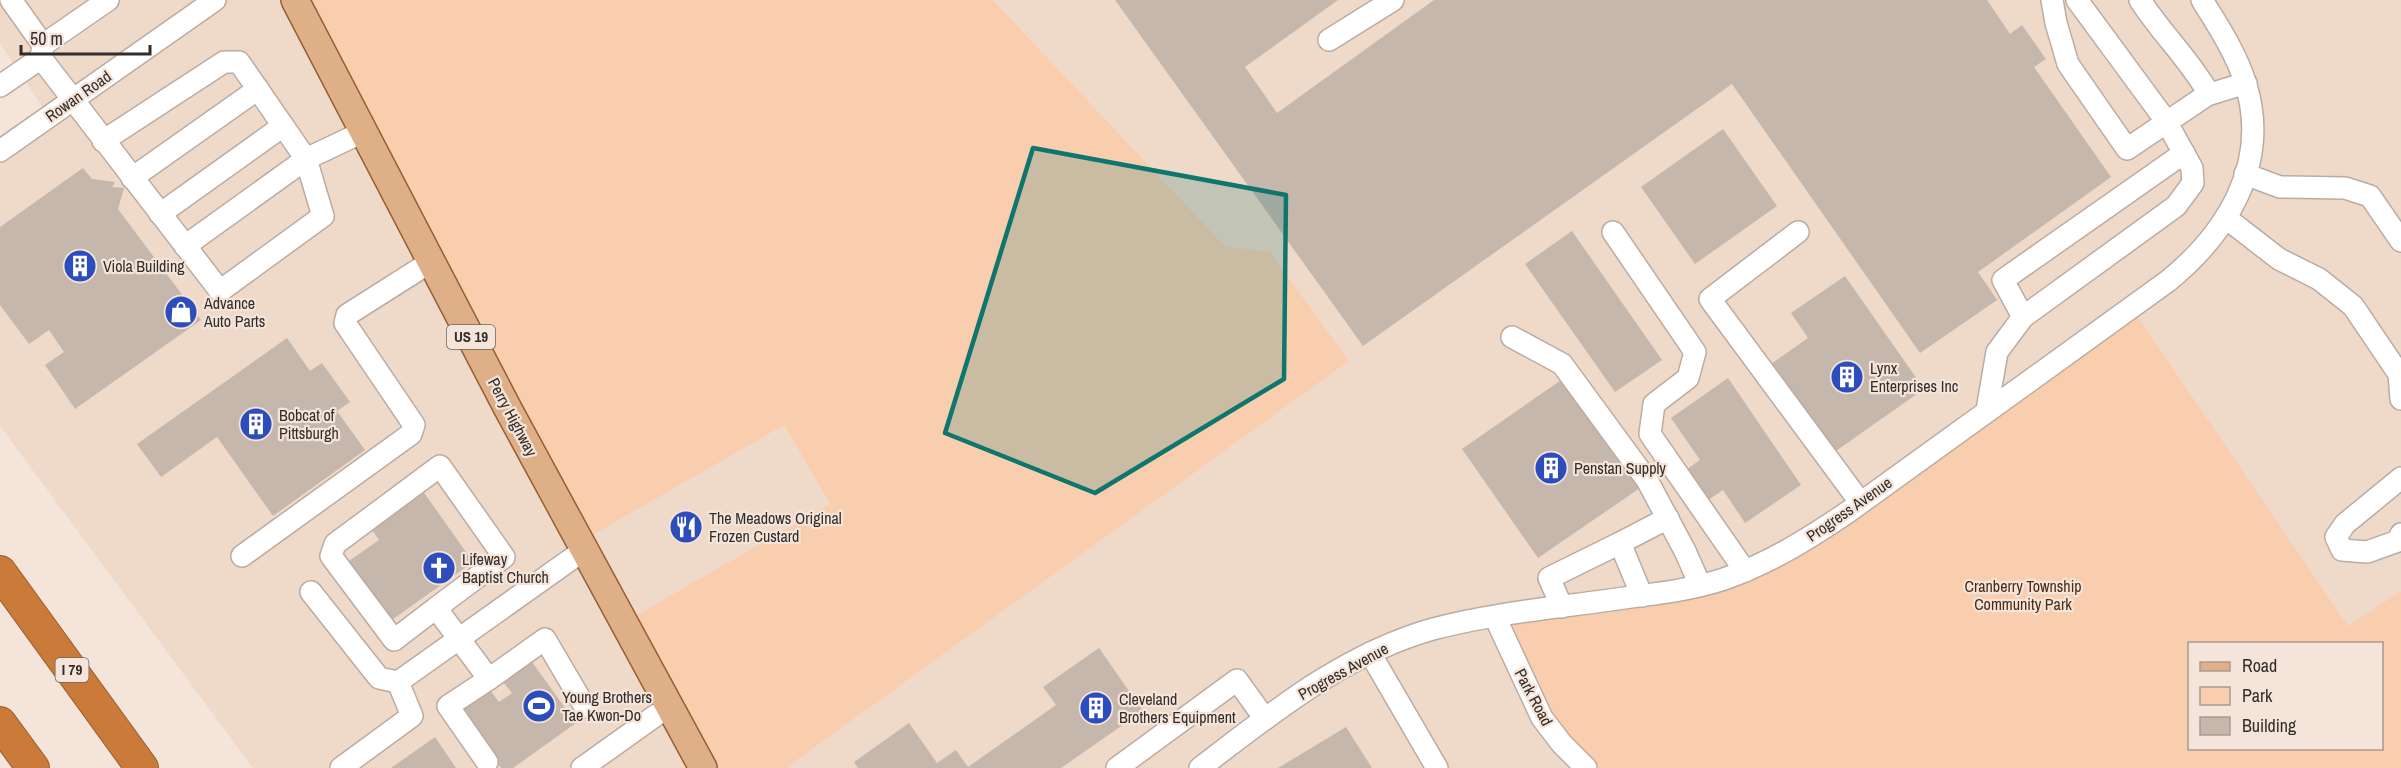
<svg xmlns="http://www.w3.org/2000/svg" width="2401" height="768" font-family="'Archivo Narrow',sans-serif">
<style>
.built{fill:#efd9c9}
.green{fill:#f9ceaf;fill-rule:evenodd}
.building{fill:#c6b7ad}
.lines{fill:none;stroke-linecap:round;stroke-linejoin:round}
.minor-casing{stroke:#bbaca1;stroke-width:24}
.major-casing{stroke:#955f33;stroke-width:30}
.highway-casing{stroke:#955f33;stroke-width:34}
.minor{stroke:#fff;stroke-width:21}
.major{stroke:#dfaf88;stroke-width:27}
.highway{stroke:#ca7a39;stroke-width:32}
.marked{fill:#0f766e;fill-opacity:0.2;stroke:#0f766e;stroke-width:4.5;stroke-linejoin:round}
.labels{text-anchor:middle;stroke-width:4.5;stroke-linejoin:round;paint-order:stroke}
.shield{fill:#f4e4d9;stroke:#6d645e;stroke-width:1.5}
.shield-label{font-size:15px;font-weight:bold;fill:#332d29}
.street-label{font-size:16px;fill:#332d29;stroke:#f4e4d9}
.poi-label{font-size:16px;fill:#332d29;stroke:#f4e4d9;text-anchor:start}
.park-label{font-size:16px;fill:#4a2c15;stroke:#f4e4d9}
</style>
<rect width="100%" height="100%" fill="#f4e4d9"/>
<g class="built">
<path d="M 0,0 L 295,0 L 784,425 L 830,505 L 624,623 L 703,768 L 253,768 L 0,426 L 0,151 L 49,117 L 0,43 Z"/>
<path d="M 993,0 L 2401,0 L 2401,591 L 2348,627 L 2132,308 L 1586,768 L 786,768 L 1349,361 L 1270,252 L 1225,246 Z"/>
</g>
<g class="green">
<path d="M 295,0 L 993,0 L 1225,246 L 1270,252 L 1349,361 L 786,768 L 703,768 L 623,623 L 830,504 L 784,425 L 580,542 Z"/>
<path d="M 2132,308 L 2348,626 L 2401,591 L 2401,768 L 1586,768 L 1562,744 L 1495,617 L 1745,571 ZM 2190,644 L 2382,644 L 2382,748 L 2190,748 Z"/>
</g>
<g class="building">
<path d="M 1115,0 L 1338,0 L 1245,67 L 1277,113 L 1434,0 L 1987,0 L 2010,34 L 2022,25 L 2046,59 L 2034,67 L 2111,177 L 1978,272 L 1997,300 L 1920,353 L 1732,84 L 1363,346 Z"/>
<path d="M 1723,129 L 1777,206 L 1695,264 L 1641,187 Z"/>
<path d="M 83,168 L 92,179 L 115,182 L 112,187 L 124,188 L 118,209 L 201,320 L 75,409 L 45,365 L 64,352 L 49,330 L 29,344 L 0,305 L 0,227 Z"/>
<path d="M 1572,231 L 1662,360 L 1615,392 L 1525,264 Z"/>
<path d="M 1845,276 L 1924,389 L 1833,453 L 1771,364 L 1808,338 L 1791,313 Z"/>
<path d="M 287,338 L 310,371 L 322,363 L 350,402 L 337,411 L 365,450 L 273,516 L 217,437 L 161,477 L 137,444 Z"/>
<path d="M 1564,378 L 1640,488 L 1538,558 L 1462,449 Z"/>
<path d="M 1728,378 L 1801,485 L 1745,523 L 1723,490 L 1704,503 L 1683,472 L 1700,460 L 1671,418 Z"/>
<path d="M 420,487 L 473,562 L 389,622 L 346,563 L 379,540 L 368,524 Z"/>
<path d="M 1099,648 L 1143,711 L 1061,768 L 858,768 L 854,762 L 909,723 L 937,763 L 956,750 L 968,767 L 1056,705 L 1043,687 Z"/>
<path d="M 532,662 L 576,723 L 513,768 L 501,768 L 461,711 L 490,690 L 499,702 L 512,693 L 503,682 Z"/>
<path d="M 1346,727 L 1372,768 L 1278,768 Z"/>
<path d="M 435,737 L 456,768 L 391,768 Z"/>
</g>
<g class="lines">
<defs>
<g id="minor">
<path d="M 11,0 L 43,45 L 41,58 L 220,291 L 323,216 L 306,159 L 365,131"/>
<path d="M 2052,0 L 2056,23 L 2068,64 L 2127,149 L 2207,95 L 2246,83"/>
<path d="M 2140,0 C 2161,33 2190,60 2209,94"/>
<path d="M 1329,40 L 1393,0"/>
<path d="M 43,45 L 108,0"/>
<path d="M 0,86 L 41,58"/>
<path d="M 103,141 L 224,62 L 239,62 L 306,159 L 185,246"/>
<path d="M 0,151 L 215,0"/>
<path d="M 2245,174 L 2280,187 L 2345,188 L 2370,196 L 2401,241"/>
<path d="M 132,178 L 258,89"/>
<path d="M 160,214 L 283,126"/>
<path d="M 2226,218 L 2279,259 L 2319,279 L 2353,306 L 2399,374 L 2401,399"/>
<path d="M 1613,232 L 1695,352 L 1688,378 L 1654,404 L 1650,434 L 1745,571"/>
<path d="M 1798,232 L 1710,299 L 1860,502"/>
<path d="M 2023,317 L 2003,280 L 2184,153"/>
<path d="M 1512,337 L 1562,364 L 1647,480 L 1685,551 L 1700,585"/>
<path d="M 1987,410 L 1997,352 L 2023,317 L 2176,206 L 2193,183 L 2192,168 L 2166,121 L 2077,0"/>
<path d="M 2401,478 L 2345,524 L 2336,537 L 2342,550 L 2367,552 L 2398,541 L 2401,534"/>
<path d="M 242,556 L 411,434 L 414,425 L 345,323 L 347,315 L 432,261"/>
<path d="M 311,592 L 379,678 L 398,682 L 584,550"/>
<path d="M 1642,596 L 1620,543 L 1668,518"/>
<path d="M 1562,607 L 1549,578 L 1620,543"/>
<path d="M 436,608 L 504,557 L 440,466 L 335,544 L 331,556 L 394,640 L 436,608 L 489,679 L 545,639 L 585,707"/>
<path d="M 1495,617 L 1542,718 L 1562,744 L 1586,768"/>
<path d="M 1370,653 L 1437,768"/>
<path d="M 487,762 L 448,706 L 489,679"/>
<path d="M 341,768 L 412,716 L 398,682"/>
<path d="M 582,768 L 669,706"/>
<path d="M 1117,768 L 1237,680 L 1265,719"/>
<path d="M 1200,768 C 1272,713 1344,654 1433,629 C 1497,612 1565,607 1631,597 C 1662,593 1694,589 1724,579 C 1770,563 1808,539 1848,512 L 2168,281 C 2227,233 2270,164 2246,85 C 2237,55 2219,27 2202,0"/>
</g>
<path id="major" d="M 295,0 L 508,409 L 703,768"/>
<g id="highway">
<path d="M 0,572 L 142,768"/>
<path d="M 0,723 L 33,768"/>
</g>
</defs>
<use href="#minor" class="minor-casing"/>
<use href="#major" class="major-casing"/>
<use href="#highway" class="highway-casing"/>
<use href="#minor" class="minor"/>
<use href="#major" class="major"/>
<use href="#highway" class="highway"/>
</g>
<path class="marked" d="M 1033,148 L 1286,195 L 1284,379 L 1095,493 L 945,433 Z"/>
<defs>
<symbol id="building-disc" viewBox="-11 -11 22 22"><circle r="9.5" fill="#2d4dbd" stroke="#f4e4d9"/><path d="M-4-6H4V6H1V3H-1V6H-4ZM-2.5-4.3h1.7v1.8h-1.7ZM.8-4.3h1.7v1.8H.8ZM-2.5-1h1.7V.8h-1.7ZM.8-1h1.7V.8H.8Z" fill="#fff"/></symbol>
<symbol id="shop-disc" viewBox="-11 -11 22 22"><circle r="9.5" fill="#2d4dbd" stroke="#f4e4d9"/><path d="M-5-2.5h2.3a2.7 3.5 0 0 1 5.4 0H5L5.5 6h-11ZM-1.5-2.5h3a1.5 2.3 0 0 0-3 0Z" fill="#fff"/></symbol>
<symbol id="restaurant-disc" viewBox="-11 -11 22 22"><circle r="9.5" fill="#2d4dbd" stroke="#f4e4d9"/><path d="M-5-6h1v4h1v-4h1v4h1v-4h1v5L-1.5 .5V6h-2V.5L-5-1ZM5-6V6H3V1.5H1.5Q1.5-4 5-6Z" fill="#fff"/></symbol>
<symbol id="church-disc" viewBox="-11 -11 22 22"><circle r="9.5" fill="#2d4dbd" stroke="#f4e4d9"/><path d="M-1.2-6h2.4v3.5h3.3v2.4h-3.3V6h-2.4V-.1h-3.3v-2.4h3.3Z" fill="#fff"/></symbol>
<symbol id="stadium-disc" viewBox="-11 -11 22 22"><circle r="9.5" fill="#2d4dbd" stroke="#f4e4d9"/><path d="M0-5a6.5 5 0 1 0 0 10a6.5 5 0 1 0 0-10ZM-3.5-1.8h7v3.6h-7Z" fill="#fff"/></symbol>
</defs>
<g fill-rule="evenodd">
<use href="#building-disc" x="61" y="247" width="38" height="38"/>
<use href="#shop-disc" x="162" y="293" width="38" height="38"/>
<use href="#building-disc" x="1828" y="358" width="38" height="38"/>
<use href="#building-disc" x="237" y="405" width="38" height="38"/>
<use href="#building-disc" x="1532" y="449" width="38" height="38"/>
<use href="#restaurant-disc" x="667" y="508" width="38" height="38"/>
<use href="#church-disc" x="420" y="549" width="38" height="38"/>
<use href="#stadium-disc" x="520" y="687" width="38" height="38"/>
<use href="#building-disc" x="1077" y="689" width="38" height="38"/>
</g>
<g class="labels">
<g class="shield">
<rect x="447" y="325" width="48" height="24" rx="4.5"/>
<rect x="55.5" y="658" width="33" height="24" rx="4.5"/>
</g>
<g class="shield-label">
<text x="471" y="342">US 19</text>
<text x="72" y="675">I 79</text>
</g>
<g class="street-label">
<text transform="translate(78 96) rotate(-35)" y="6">Rowan Road</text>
<text transform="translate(513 417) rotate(62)" y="6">Perry Highway</text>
<text transform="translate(1849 509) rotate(-35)" y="6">Progress Avenue</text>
<text transform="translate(1343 671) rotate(-29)" y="6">Progress Avenue</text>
<text transform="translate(1534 697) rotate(62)" y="6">Park Road</text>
</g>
<g class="poi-label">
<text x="103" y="272">Viola Building</text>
<text x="204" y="309">Advance<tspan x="204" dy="18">Auto Parts</tspan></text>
<text x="1870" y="374">Lynx<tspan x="1870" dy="18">Enterprises Inc</tspan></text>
<text x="279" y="421">Bobcat of<tspan x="279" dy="18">Pittsburgh</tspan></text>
<text x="1574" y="474">Penstan Supply</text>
<text x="709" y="524">The Meadows Original<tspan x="709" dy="18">Frozen Custard</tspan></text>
<text x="462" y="565">Lifeway<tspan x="462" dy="18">Baptist Church</tspan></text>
<text x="562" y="703">Young Brothers<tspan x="562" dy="18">Tae Kwon-Do</tspan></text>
<text x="1119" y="705">Cleveland<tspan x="1119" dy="18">Brothers Equipment</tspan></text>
</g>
<g class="park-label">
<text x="2023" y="592">Cranberry Township<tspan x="2023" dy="18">Community Park</tspan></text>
</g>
</g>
<rect x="2188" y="642" width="195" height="108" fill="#f4e4d9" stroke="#a79b93" stroke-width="1.5"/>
<rect x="2200" y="662" width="30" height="9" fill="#dfaf88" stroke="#a79b93" stroke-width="1.5"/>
<text x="2242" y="672" font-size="18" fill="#332d29">Road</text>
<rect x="2200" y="687" width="30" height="18" fill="#f9ceaf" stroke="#a79b93" stroke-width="1.5"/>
<text x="2242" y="702" font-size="18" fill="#332d29">Park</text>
<rect x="2200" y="717" width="30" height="18" fill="#c6b7ad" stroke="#a79b93" stroke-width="1.5"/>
<text x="2242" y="732" font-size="18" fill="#332d29">Building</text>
<path d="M21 45v9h129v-9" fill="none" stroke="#332d29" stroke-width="3"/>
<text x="30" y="45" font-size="18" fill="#332d29" stroke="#f4e4d9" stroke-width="4.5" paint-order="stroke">50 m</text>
</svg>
